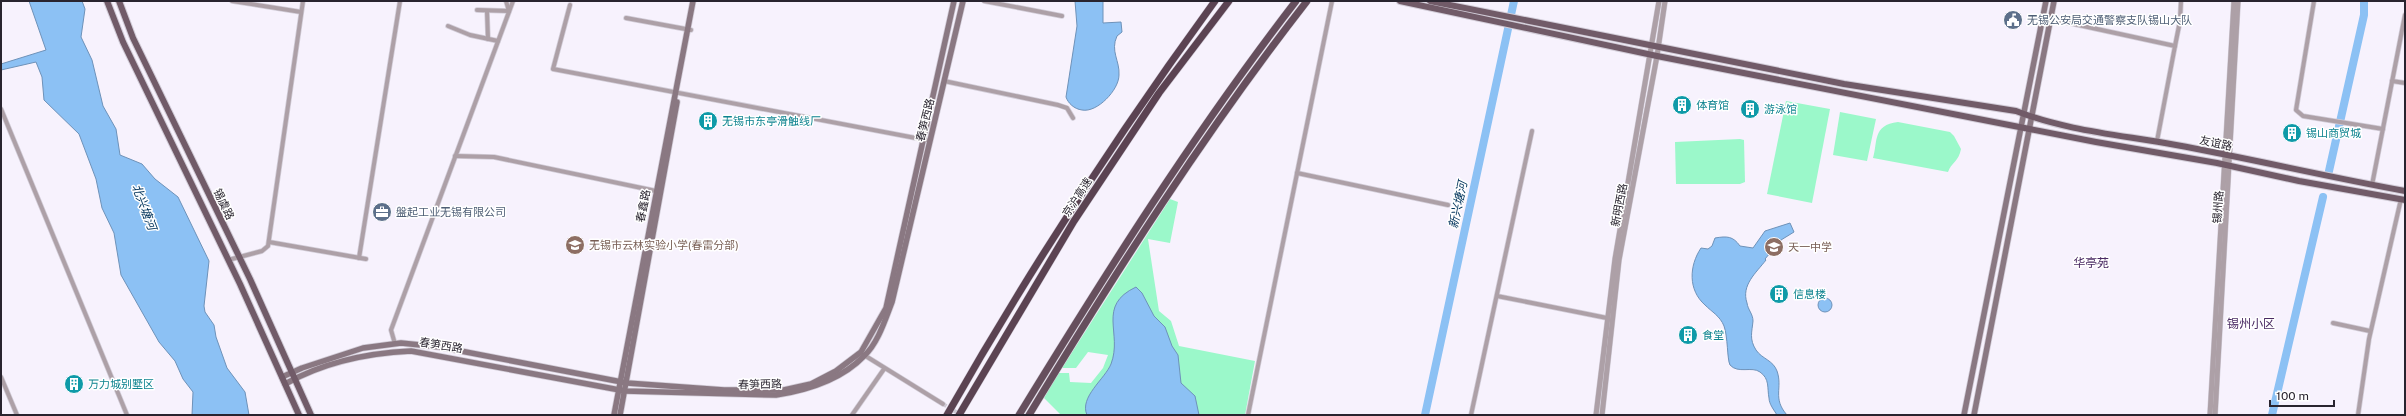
<svg xmlns="http://www.w3.org/2000/svg" width="2406" height="416" font-family="'Public Sans','Noto Sans SC',sans-serif">
<style>
.green{fill:#9bf8ca}
.water{fill:#8cc1f4;stroke:#6e92b9}
.lines{fill:none;stroke-linecap:round;stroke-linejoin:round}
.river{stroke:#8cc1f4;stroke-width:8}
.minor-tunnel{stroke:#cec9d4;stroke-width:4;stroke-dasharray:4 2;stroke-linecap:butt}
.minor-casing{stroke:#d2cdd8;stroke-width:5.5}
.tertiary-casing{stroke:#d2cdd8;stroke-width:6}
.secondary-casing{stroke:#d2cdd8;stroke-width:7}
.primary-casing{stroke:#d2cdd8;stroke-width:8}
.trunk-casing{stroke:#d2cdd8;stroke-width:8}
.motorway-casing{stroke:#d2cdd8;stroke-width:8}
.minor{stroke:#ada0a7;stroke-width:4}
.tertiary{stroke:#ada0a7;stroke-width:5}
.secondary{stroke:#8a7882;stroke-width:5.5}
.primary{stroke:#715b68;stroke-width:6}
.trunk{stroke:#664f5d;stroke-width:7}
.motorway{stroke:#5b4352;stroke-width:7}
.labels{text-anchor:middle;stroke-width:3;stroke-linejoin:round;paint-order:stroke}
.service-label{font-size:11px;fill:#4e5e75;stroke:#fff;text-anchor:start}
.culture-label{font-size:11px;fill:#0d838f;stroke:#fff;text-anchor:start}
.street-label{font-size:11px;fill:#29242f;stroke:#fff}
.education-label{font-size:11px;fill:#785e54;stroke:#fff;text-anchor:start}
.water-label{font-size:12px;font-style:italic;fill:#00335b;stroke:#fff}
.neighbourhood-label{font-size:12px;fill:#4a2a63;stroke:#fff}
</style>
<rect width="100%" height="100%" fill="#f7f2fd"/>
<g class="green">
<path d="M 1786,101 L 1830,109 L 1812,203 L 1767,194 Z"/>
<path d="M 1840,112 L 1876,119 L 1867,161 L 1833,155 Z"/>
<path d="M 1898,122 L 1950,132 L 1954,136 L 1961,149 C 1959,161 1951,163 1948,172 L 1873,158 C 1878,142 1872,125 1898,122 Z"/>
<path d="M 1740,139 L 1744,140 L 1745,182 L 1740,184 L 1676,184 L 1675,142 Z"/>
<path d="M 1170,199 L 1178,202 L 1170,243 L 1148,239 L 1159,311 L 1171,321 L 1179,346 L 1255,361 L 1245,415 L 1061,415 L 1044,398 L 1058,373 L 1069,373 L 1070,382 L 1091,383 L 1103,368 L 1108,355 L 1088,352 L 1076,368 L 1062,368 Z"/>
</g>
<g class="water">
<path d="M 29,1 L 82,1 L 85,9 L 81,37 L 92,60 L 103,106 L 116,129 L 120,155 L 142,164 L 155,179 L 178,197 L 209,261 L 204,306 L 205,312 L 214,325 L 216,337 L 227,368 L 245,392 L 249,415 L 192,415 L 193,392 L 183,379 L 175,361 L 159,342 L 121,275 L 114,233 L 102,208 L 96,179 L 79,134 L 44,100 L 42,77 L 36,62 L 1,70 L 1,64 L 46,50 Z"/>
<path d="M 1075,1 L 1103,1 L 1103,23 L 1121,22 L 1122,32 L 1117,36 C 1110,51 1120,61 1119,75 C 1119,90 1097,113 1082,110 C 1074,109 1068,103 1066,97 L 1077,26 Z"/>
<path d="M 1790,223 L 1794,232 L 1781,240 L 1765,259 L 1766,260 C 1756,273 1741,285 1747,303 C 1748,310 1753,314 1753,321 C 1752,332 1749,339 1756,350 C 1762,359 1773,360 1777,371 C 1783,388 1772,398 1787,415 L 1777,415 C 1774,410 1769,404 1769,398 C 1767,388 1770,379 1760,372 C 1752,366 1738,374 1730,365 C 1727,359 1728,337 1724,326 C 1720,316 1712,312 1705,305 C 1688,290 1689,266 1701,248 L 1708,249 L 1712,246 L 1715,238 C 1727,236 1733,236 1740,246 L 1753,248 L 1765,231 Z"/>
<path d="M 1136,287 L 1142,293 L 1154,316 L 1165,327 L 1172,346 L 1178,355 L 1181,383 L 1195,396 L 1199,415 L 1087,415 C 1079,397 1105,379 1111,364 C 1123,333 1096,306 1136,287 Z"/>
<circle cx="1825" cy="305" r="7"/>
</g>
<g class="lines">
<g class="river">
<path d="M 2329,171 L 2364,15 L 2364,1"/>
<path d="M 1425,415 L 1514,1"/>
<path d="M 2272,415 L 2323,197"/>
</g>
<path class="minor-tunnel" d="M 943,404 L 961,415"/>
<defs>
<g id="minor">
<path d="M 232,1 L 301,12"/>
<path d="M 984,1 L 1062,16"/>
<path d="M 2314,1 L 2296,110 L 2303,116 L 2383,129"/>
<path d="M 570,5 L 553,69 L 926,140"/>
<path d="M 477,10 L 509,11 L 506,1"/>
<path d="M 487,11 L 488,39"/>
<path d="M 626,18 L 691,30"/>
<path d="M 2051,19 L 2175,46 L 2157,141"/>
<path d="M 448,26 L 470,35 L 498,41"/>
<path d="M 2175,46 L 2180,21 L 2181,1"/>
<path d="M 944,81 L 1058,105 L 1067,108 L 1073,118"/>
<path d="M 2392,81 L 2405,83"/>
<path d="M 1,109 L 127,415"/>
<path d="M 455,156 L 494,157 L 656,191"/>
<path d="M 1297,173 L 1448,205"/>
<path d="M 2372,185 L 2405,15"/>
<path d="M 269,242 L 366,259"/>
<path d="M 359,258 L 400,1"/>
<path d="M 228,260 L 262,251 L 268,246 L 303,1"/>
<path d="M 1497,296 L 1607,318"/>
<path d="M 2333,323 L 2370,331"/>
<path d="M 395,344 L 391,330 L 513,1"/>
<path d="M 864,355 L 943,404"/>
<path d="M 1,377 L 17,415"/>
<path d="M 852,415 L 884,369"/>
<path d="M 1248,415 L 1332,1"/>
<path d="M 1471,415 L 1532,131"/>
<path d="M 2358,415 L 2369,339 L 2401,199"/>
</g>
<g id="tertiary">
<path d="M 1596,415 L 1615,259 L 1659,1"/>
<path d="M 1602,415 L 1619,260 L 1657,56 L 1665,1"/>
<path d="M 2210,415 L 2234,1"/>
<path d="M 2215,415 L 2238,1"/>
</g>
<g id="secondary">
<path d="M 282,377 L 302,368 L 363,348 L 401,343 L 440,347 L 627,383 L 724,390 L 784,390 L 811,384 L 836,371 L 861,352 L 886,308 L 954,1"/>
<path d="M 285,384 C 324,362 368,353 411,351 L 625,391 L 776,395 C 808,390 841,380 864,356 C 878,343 885,320 892,302 L 963,1"/>
<path d="M 614,415 L 693,1"/>
<path d="M 620,415 L 677,102"/>
<path d="M 1964,415 L 2046,1"/>
<path d="M 1974,415 L 2054,1"/>
</g>
<g id="primary">
<path d="M 107,1 L 123,42 L 240,284 L 299,415"/>
<path d="M 119,1 L 133,38 L 250,279 L 311,415"/>
<path d="M 1400,1 L 1657,56 L 2096,142 L 2217,163 L 2299,181 L 2405,200"/>
<path d="M 1430,1 L 1844,84 L 2016,111 C 2067,131 2122,135 2176,145 C 2252,159 2328,177 2405,191"/>
</g>
<g id="trunk">
<path d="M 1019,415 C 1106,273 1194,133 1296,1"/>
<path d="M 1029,415 C 1115,273 1205,132 1307,1"/>
</g>
<g id="motorway">
<path d="M 947,415 C 1028,272 1118,134 1215,1"/>
<path d="M 959,415 L 1074,221 L 1159,93 L 1229,1"/>
</g>
</defs>
<use href="#minor" class="minor-casing"/>
<use href="#tertiary" class="tertiary-casing"/>
<use href="#secondary" class="secondary-casing"/>
<use href="#primary" class="primary-casing"/>
<use href="#trunk" class="trunk-casing"/>
<use href="#motorway" class="motorway-casing"/>
<use href="#minor" class="minor"/>
<use href="#tertiary" class="tertiary"/>
<use href="#secondary" class="secondary"/>
<use href="#primary" class="primary"/>
<use href="#trunk" class="trunk"/>
<use href="#motorway" class="motorway"/>
</g>
<defs>
<symbol id="civic-disc" viewBox="-11 -11 22 22"><circle r="9.5" fill="#5c6f8a" stroke="#fff"/><path d="M-.6-6.5H3V-4.5H.6V-3L4-1V1h2V6H-6V1h2V-1L-.6-3ZM-1.2 2.5V6h2.4V2.5Z" fill="#fff"/></symbol>
<symbol id="building-disc" viewBox="-11 -11 22 22"><circle r="9.5" fill="#0f9aa8" stroke="#fff"/><path d="M-4-6H4V6H1V3H-1V6H-4ZM-2.5-4.3h1.7v1.8h-1.7ZM.8-4.3h1.7v1.8H.8ZM-2.5-1h1.7V.8h-1.7ZM.8-1h1.7V.8H.8Z" fill="#fff"/></symbol>
<symbol id="office-disc" viewBox="-11 -11 22 22"><circle r="9.5" fill="#5c6f8a" stroke="#fff"/><path d="M-6-3h4V-5.5h4V-3h4V5H-6ZM-1-4.5V-3h2v-1.5ZM-6 0V1H6V0Z" fill="#fff"/></symbol>
<symbol id="school-disc" viewBox="-11 -11 22 22"><circle r="9.5" fill="#8d6e63" stroke="#fff"/><path d="M0-5L7-2L0 1L-7-2ZM-4 1L0 2.5L4 1V4Q0 6-4 4Z" fill="#fff"/></symbol>
</defs>
<g fill-rule="evenodd">
<use href="#civic-disc" x="2002" y="9" width="22" height="22"/>
<use href="#building-disc" x="1671" y="94" width="22" height="22"/>
<use href="#building-disc" x="1739" y="98" width="22" height="22"/>
<use href="#building-disc" x="697" y="110" width="22" height="22"/>
<use href="#building-disc" x="2281" y="122" width="22" height="22"/>
<use href="#office-disc" x="371" y="201" width="22" height="22"/>
<use href="#school-disc" x="564" y="234" width="22" height="22"/>
<use href="#school-disc" x="1763" y="236" width="22" height="22"/>
<use href="#building-disc" x="1768" y="283" width="22" height="22"/>
<use href="#building-disc" x="1677" y="324" width="22" height="22"/>
<use href="#building-disc" x="63" y="373" width="22" height="22"/>
</g>
<g class="labels">
<g class="service-label">
<text x="2027" y="24">无锡公安局交通警察支队锡山大队</text>
<text x="396" y="216">盤起工业无锡有限公司</text>
</g>
<g class="culture-label">
<text x="1696" y="109">体育馆</text>
<text x="1764" y="113">游泳馆</text>
<text x="722" y="125">无锡市东亭滑触线厂</text>
<text x="2306" y="137">锡山商贸城</text>
<text x="1793" y="298">信息楼</text>
<text x="1702" y="339">食堂</text>
<text x="88" y="388">万力城别墅区</text>
</g>
<g class="street-label">
<text transform="translate(925 120) rotate(-76)" y="4">春笋西路</text>
<text transform="translate(2216 143) rotate(12)" y="4">友谊路</text>
<text transform="translate(1077 197) rotate(-57)" y="4">京沪高速</text>
<text transform="translate(224 204) rotate(64)" y="4">锡虞路</text>
<text transform="translate(1619 205) rotate(-79)" y="4">新明西路</text>
<text transform="translate(643 206) rotate(-79)" y="4">春鑫路</text>
<text transform="translate(2218 207) rotate(-86)" y="4">锡州路</text>
<text transform="translate(441 345) rotate(9)" y="4">春笋西路</text>
<text transform="translate(760 384) rotate(-1)" y="4">春笋西路</text>
</g>
<g class="education-label">
<text x="589" y="249">无锡市云林实验小学(春雷分部)</text>
<text x="1788" y="251">天一中学</text>
</g>
<g class="water-label">
<text transform="translate(1458 205) rotate(-78)" y="4">新兴塘河</text>
<text transform="translate(144 207) rotate(69)" y="4">北兴塘河</text>
</g>
<g class="neighbourhood-label">
<text x="2091" y="267">华亭苑</text>
<text x="2251" y="328">锡州小区</text>
</g>
</g>
<rect width="2406" height="416" fill="none" stroke="#29242f" stroke-width="4"/>
<path d="M2270 400v6h64v-6" fill="none" stroke="#29242f" stroke-width="2"/>
<text x="2276" y="400" font-size="12" fill="#29242f" stroke="#ffffff" stroke-width="3" paint-order="stroke">100 m</text>
</svg>
